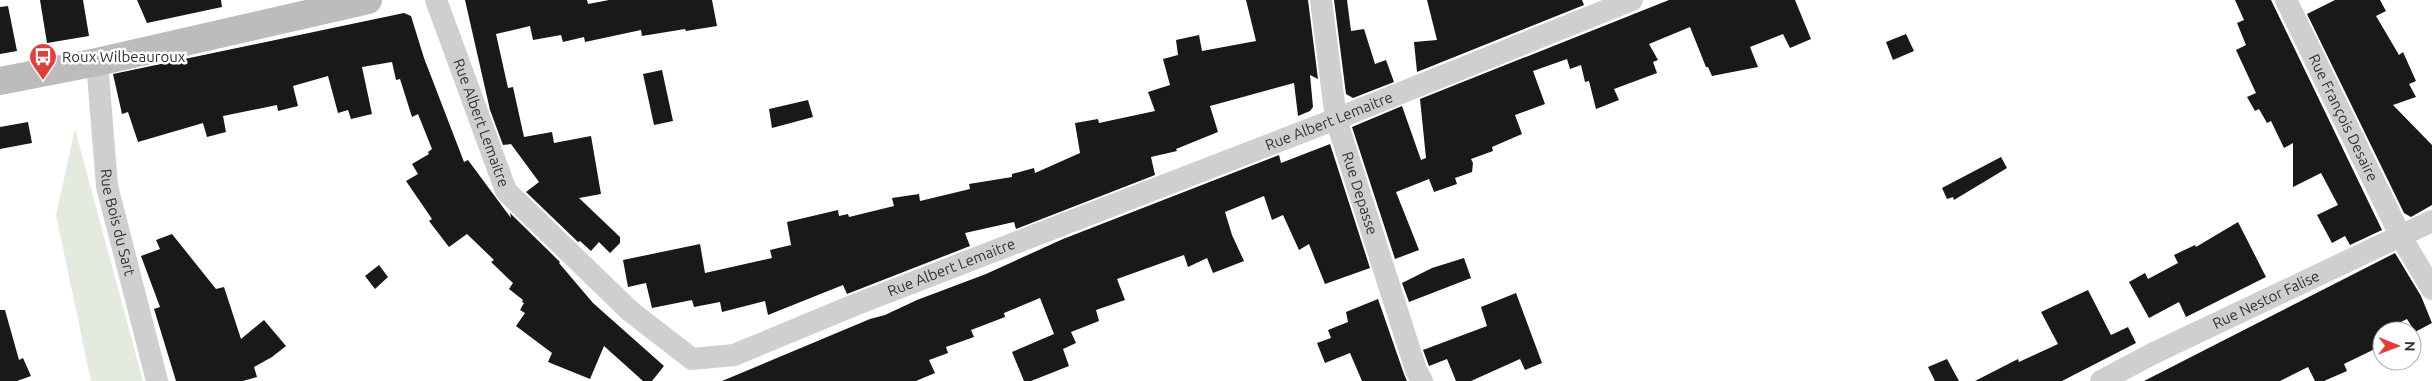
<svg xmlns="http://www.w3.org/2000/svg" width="2432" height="381" font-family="Ubuntu,sans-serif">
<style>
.green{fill:#e4ebde}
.building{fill:#191919}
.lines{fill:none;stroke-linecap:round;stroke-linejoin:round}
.street{stroke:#cfcfcf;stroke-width:22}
.secondary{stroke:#bcbcbc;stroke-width:28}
.labels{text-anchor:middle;stroke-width:5;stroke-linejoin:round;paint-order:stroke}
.poi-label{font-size:15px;fill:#323232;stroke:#fff;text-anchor:start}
.street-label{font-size:15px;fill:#323232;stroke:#fff}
</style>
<rect width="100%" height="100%" fill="#fff"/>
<path class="green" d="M 75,129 L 143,381 L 91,381 L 56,215 Z"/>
<g class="building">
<path d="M 40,0 L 83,0 L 89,36 L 47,43 Z"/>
<path d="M 137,0 L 221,0 L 222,7 L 147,23 Z"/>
<path d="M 465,0 L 587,0 L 588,4 L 609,0 L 712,0 L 717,26 L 686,31 L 685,29 L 642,36 L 641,30 L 585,42 L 584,37 L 563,42 L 561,35 L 533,40 L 530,26 L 496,34 L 508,88 L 513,87 L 524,137 L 552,132 L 554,143 L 591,136 L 601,194 L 579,198 L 620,237 L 620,243 L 610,253 L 599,242 L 591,251 L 580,241 L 578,242 L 526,192 L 539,182 L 511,144 L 503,145 L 490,110 Z"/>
<path d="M 1246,0 L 1308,0 L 1318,79 L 1310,75 L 1313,107 L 1310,111 L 1298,116 L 1294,83 L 1210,106 L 1218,132 L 1176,149 L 1177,151 L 1151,157 L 1155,175 L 1016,229 L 1014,222 L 965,233 L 970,246 L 847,294 L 843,285 L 768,315 L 765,301 L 722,312 L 720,302 L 694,307 L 692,300 L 652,308 L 646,283 L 628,287 L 623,260 L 700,244 L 705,273 L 772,258 L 770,250 L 791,245 L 787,222 L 838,210 L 839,216 L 848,214 L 849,217 L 894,206 L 892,198 L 919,194 L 920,201 L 970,189 L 969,184 L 1012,177 L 1012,174 L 1034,168 L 1035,173 L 1080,153 L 1075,123 L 1098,119 L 1099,123 L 1155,111 L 1148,92 L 1170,85 L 1163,59 L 1178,55 L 1176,40 L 1199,35 L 1202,51 L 1256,41 Z"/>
<path d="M 1334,0 L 1347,0 L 1351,31 L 1364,29 L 1375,64 L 1386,60 L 1394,82 L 1353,98 L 1346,94 Z"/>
<path d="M 1427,0 L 1582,0 L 1584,5 L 1417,72 L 1414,42 L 1437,40 Z"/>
<path d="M 1669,0 L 1795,0 L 1811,39 L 1790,48 L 1783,34 L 1750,47 L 1758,67 L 1712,76 L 1708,67 L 1706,67 L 1690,27 L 1649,44 L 1658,60 L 1653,62 L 1657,73 L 1614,89 L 1619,100 L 1596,109 L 1589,81 L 1585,82 L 1581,65 L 1570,69 L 1567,59 L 1533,71 L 1545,104 L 1515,115 L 1522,134 L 1492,147 L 1493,151 L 1471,159 L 1473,163 L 1472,172 L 1455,178 L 1457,184 L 1434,192 L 1429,179 L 1396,192 L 1419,250 L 1395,259 L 1352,127 L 1402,106 L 1421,160 L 1426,158 L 1420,99 Z"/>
<path d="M 2235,0 L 2271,0 L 2382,230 L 2350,245 L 2345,236 L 2332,243 L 2317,215 L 2338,205 L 2321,173 L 2293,187 L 2293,143 L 2284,148 L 2271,121 L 2267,123 L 2259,109 L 2255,111 L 2247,97 L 2256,93 L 2236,50 L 2246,45 L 2237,23 L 2244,20 Z"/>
<path d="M 2335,0 L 2380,0 L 2386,11 L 2376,16 L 2399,55 L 2403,52 L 2416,81 L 2409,84 L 2416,97 L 2393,105 L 2432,145 L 2432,205 L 2411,217 L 2404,213 L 2307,14 Z"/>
<path d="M 8,6 L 17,51 L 0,54 L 0,7 Z"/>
<path d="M 404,13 L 411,16 L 424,58 L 464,162 L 468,160 L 511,218 L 510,213 L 560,262 L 559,263 L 593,303 L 664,366 L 652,381 L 643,381 L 604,346 L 590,379 L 548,362 L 552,353 L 516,326 L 525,313 L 520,310 L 524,303 L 522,302 L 523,300 L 509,289 L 513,283 L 491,262 L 494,260 L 467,234 L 449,247 L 429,221 L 432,219 L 406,181 L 418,174 L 412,164 L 429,154 L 428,152 L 432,149 L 418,114 L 412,117 L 400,79 L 396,80 L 392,62 L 362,67 L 372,114 L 351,119 L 348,110 L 338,113 L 328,76 L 293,86 L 298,106 L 278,111 L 277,105 L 223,116 L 226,132 L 207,137 L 203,123 L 138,142 L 128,112 L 122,114 L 113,74 Z"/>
<path d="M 1906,34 L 1914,51 L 1893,60 L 1886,42 Z"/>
<path d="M 662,70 L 673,121 L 654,125 L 643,74 Z"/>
<path d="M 808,100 L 813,117 L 772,128 L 769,109 Z"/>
<path d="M 28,122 L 32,143 L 0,149 L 0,127 Z"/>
<path d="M 1330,144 L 1370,268 L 1325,284 L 1309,244 L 1299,250 L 1283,215 L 1272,220 L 1264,196 L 1225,212 L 1232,235 L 1244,261 L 1213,273 L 1207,258 L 1188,267 L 1184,255 L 1117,279 L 1125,300 L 1096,310 L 1099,321 L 1071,332 L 1076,343 L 1063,349 L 1069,366 L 1031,381 L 1024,381 L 1012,352 L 1054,334 L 1040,298 L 1004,313 L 1005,317 L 971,330 L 974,337 L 946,347 L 948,353 L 929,360 L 935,373 L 916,381 L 722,381 L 870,319 L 885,315 L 917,300 L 986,274 L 1063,239 L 1279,155 L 1281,163 Z"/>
<path d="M 2001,157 L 2007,168 L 1954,200 L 1953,197 L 1947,199 L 1942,188 Z"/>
<path d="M 2238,222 L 2266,277 L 2186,317 L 2179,302 L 2149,318 L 2129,282 L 2145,273 L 2148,279 L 2178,263 L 2174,255 L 2195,245 L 2196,247 Z"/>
<path d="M 172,234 L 216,289 L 224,287 L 241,339 L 264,320 L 286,346 L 272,357 L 254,367 L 257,377 L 243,381 L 176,381 L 154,309 L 160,307 L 141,256 L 160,249 L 156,240 Z"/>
<path d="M 2395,253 L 2421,296 L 2432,323 L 2415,332 L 2407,319 L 2382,331 L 2376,336 L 2381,346 L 2344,364 L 2347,371 L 2324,381 L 2315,381 L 2308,367 L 2280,381 L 2144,381 Z"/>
<path d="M 1464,258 L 1471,278 L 1409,302 L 1402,283 L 1432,268 Z"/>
<path d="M 379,265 L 388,277 L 375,289 L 365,276 Z"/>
<path d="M 2088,290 L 2111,335 L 2128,327 L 2136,343 L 2062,381 L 1975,381 L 2018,359 L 2019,362 L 2058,344 L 2041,312 Z"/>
<path d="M 1516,293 L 1542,363 L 1525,370 L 1520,359 L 1471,381 L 1456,381 L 1447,359 L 1429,366 L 1423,350 L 1487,326 L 1481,307 Z"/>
<path d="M 1378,299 L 1404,374 L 1407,381 L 1362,381 L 1350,353 L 1325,363 L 1317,343 L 1331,338 L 1328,330 L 1348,322 L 1346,312 Z"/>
<path d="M 0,310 L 5,310 L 19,360 L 23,358 L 31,376 L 17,381 L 0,381 Z"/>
<path d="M 1947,359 L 1959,381 L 1935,381 L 1928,367 Z"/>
</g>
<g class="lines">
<g class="street">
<path id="s1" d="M 436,0 L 506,191 L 630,311 L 692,359 L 734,355 L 852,306 L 1336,119 L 1632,0"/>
<path id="s2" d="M 1321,0 L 1336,119 L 1416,370 L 1422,381"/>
<path id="s3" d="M 2286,0 L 2401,237 L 2432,289"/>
<path id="s4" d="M 97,62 L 107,186 L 157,381"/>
<path id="s5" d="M 2101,381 L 2154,353 L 2432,221"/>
</g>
<path class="secondary" d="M 0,81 L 97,62 L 368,0"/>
</g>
<defs>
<symbol id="bus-pin" viewBox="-11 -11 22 30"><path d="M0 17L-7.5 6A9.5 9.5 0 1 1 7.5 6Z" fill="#e33e3a" stroke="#fff"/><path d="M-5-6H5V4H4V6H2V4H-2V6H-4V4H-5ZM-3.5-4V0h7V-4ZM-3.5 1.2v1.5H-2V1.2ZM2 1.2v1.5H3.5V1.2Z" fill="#fff"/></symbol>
</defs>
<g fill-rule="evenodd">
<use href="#bus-pin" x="27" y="41" width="32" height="43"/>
</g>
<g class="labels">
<g class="poi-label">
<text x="62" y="62">Roux Wilbeauroux</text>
</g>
<g class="street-label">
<text dy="5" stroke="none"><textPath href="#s3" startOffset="131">Rue François Desaire</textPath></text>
<text dy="5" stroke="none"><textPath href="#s1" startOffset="1136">Rue Albert Lemaitre</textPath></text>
<text dy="5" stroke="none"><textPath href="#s1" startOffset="131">Rue Albert Lemaitre</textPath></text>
<text dy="5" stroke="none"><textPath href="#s2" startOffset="198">Rue Depasse</textPath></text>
<text dy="5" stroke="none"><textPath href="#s4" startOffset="162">Rue Bois du Sart</textPath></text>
<text dy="5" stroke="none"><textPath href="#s1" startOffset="731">Rue Albert Lemaitre</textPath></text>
<text dy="5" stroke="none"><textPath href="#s5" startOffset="184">Rue Nestor Falise</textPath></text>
</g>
</g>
<g transform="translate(2397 346) rotate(91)"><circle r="24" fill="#ffffff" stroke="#adadad"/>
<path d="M0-4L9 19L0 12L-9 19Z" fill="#e33e3a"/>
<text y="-8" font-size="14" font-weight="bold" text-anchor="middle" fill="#323232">N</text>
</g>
</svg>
